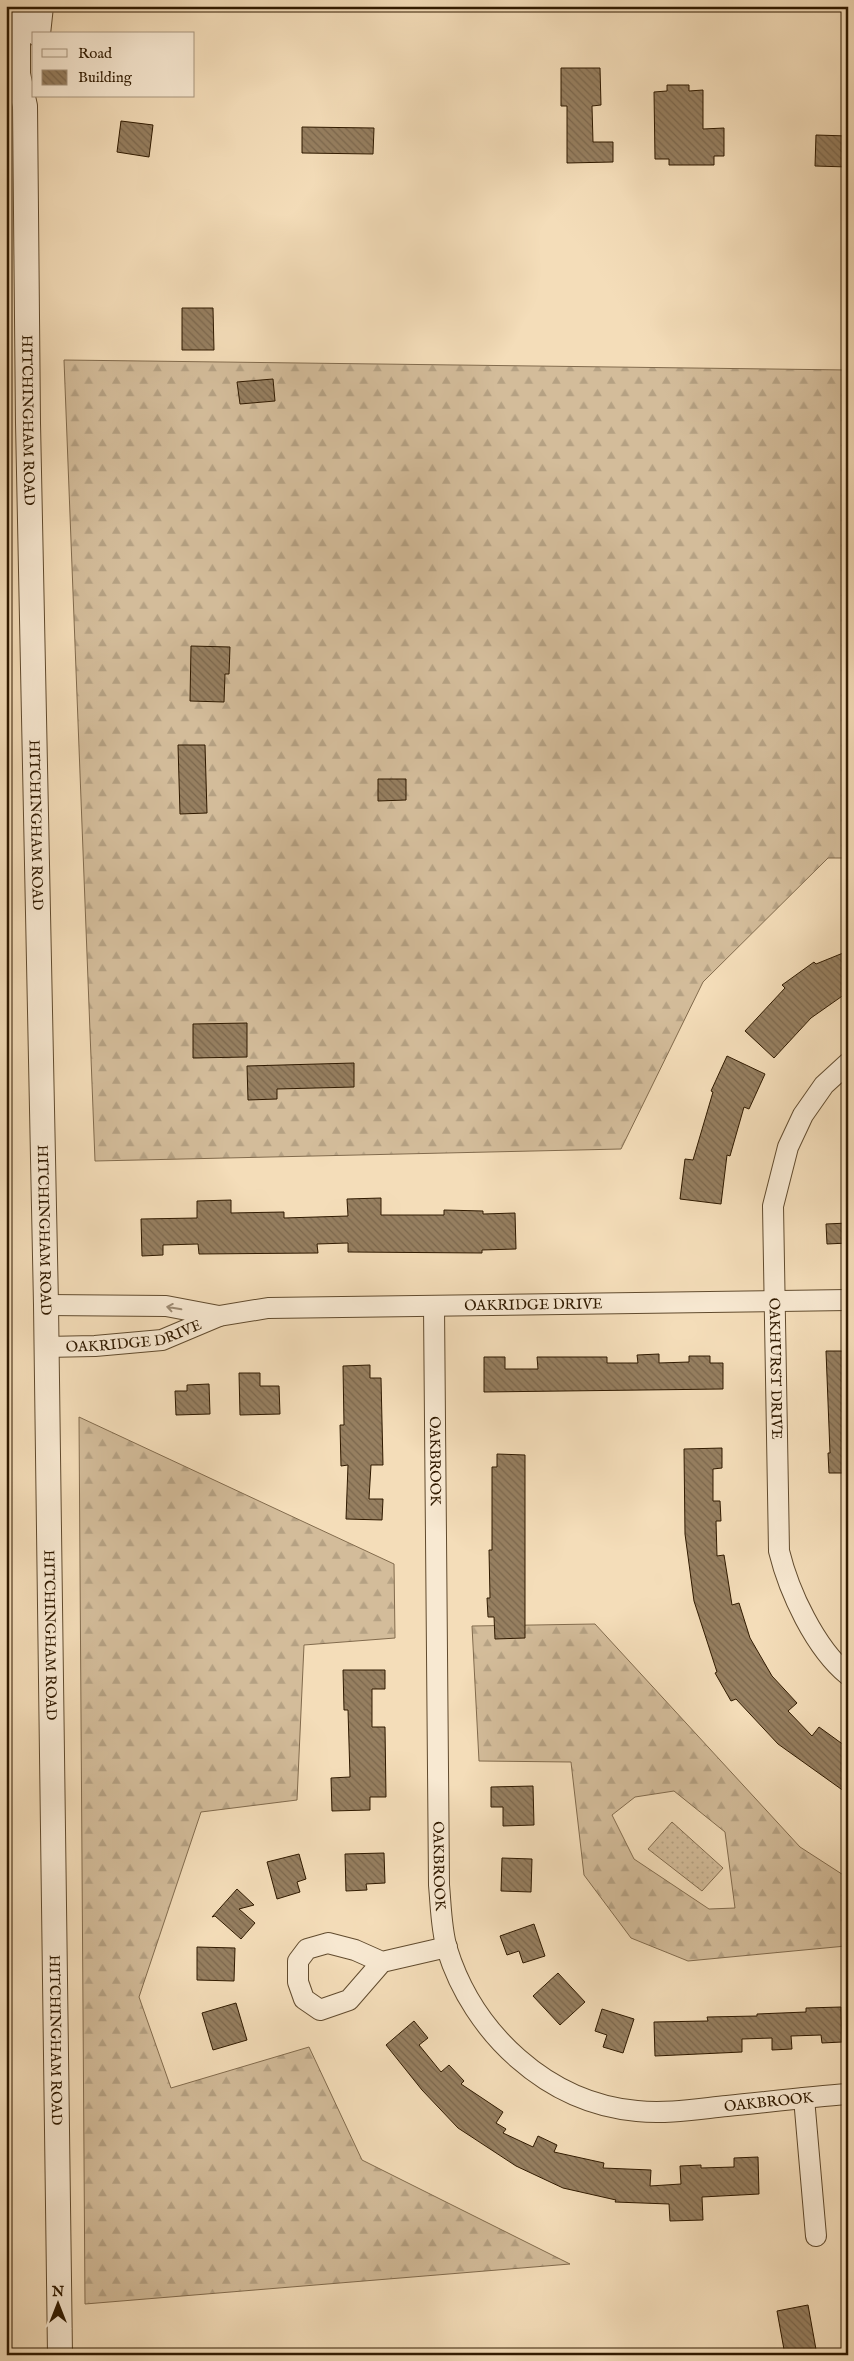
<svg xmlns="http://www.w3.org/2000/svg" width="854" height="2361" font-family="'IM FELL English',serif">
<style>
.grass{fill:url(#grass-dots);stroke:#826b4d}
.forest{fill:url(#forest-firs);stroke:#826b4d;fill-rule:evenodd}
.building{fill:url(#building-back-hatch);stroke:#301a00}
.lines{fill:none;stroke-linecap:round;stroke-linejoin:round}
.minor-casing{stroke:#614b2e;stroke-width:22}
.tertiary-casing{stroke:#614b2e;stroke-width:26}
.minor{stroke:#f8e9d2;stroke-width:20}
.tertiary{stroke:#f8e9d2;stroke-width:24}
.oneway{stroke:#9e8c74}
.labels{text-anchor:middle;stroke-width:4.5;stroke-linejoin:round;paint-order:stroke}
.street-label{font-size:15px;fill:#301a00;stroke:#f8e9d2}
</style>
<defs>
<pattern id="grass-dots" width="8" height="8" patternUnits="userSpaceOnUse" patternTransform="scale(1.25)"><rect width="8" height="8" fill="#d3bc9a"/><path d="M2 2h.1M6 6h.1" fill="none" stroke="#b5a183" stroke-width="1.8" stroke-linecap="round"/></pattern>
<pattern id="forest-firs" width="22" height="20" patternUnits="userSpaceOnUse" patternTransform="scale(1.25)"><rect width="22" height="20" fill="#d3bc9a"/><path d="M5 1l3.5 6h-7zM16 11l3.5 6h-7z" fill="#b5a183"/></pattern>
<pattern id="building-back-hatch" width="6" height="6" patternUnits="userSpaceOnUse" patternTransform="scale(1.25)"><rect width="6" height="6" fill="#967f60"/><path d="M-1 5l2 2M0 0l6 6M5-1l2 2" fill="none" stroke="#7b674d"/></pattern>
</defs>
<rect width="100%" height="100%" fill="#f4ddb9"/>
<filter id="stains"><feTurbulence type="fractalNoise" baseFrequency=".004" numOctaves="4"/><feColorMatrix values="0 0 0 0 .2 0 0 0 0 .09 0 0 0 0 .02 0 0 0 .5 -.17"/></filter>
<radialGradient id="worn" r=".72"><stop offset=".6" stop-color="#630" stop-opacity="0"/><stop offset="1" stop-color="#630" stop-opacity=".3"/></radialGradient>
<path class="grass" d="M 672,1822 L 723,1868 L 702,1891 L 648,1849 Z"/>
<g class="forest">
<path d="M 64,360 L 848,370 L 848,858 L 828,858 L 703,982 L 621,1149 L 95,1161 Z"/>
<path d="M 79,1417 L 394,1564 L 395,1638 L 304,1645 L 297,1800 L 201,1812 L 139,1997 L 171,2088 L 309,2047 L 362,2160 L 570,2264 L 85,2304 Z"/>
<path d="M 595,1624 L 800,1847 L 848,1878 L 848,1955 L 846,1946 L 688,1961 L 631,1938 L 584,1875 L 571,1762 L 479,1761 L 472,1626 ZM 674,1791 L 725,1832 L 735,1908 L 709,1909 L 634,1859 L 612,1815 L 635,1797 Z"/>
</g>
<g class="building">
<path d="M 561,68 L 600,68 L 601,105 L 592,106 L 593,142 L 613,142 L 613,162 L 567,163 L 567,106 L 561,106 Z"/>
<path d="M 667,85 L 689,85 L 689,91 L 703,90 L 703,129 L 724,128 L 724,156 L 714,156 L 714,165 L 669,165 L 669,159 L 655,159 L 654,92 L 667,91 Z"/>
<path d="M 121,121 L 153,125 L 149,157 L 117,152 Z"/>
<path d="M 302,127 L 374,128 L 373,154 L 302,153 Z"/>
<path d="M 816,135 L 848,136 L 848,167 L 815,166 Z"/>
<path d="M 182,308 L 213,308 L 214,350 L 182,350 Z"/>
<path d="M 273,379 L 275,401 L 240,404 L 237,382 Z"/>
<path d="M 191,646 L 230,647 L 229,674 L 225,674 L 224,702 L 190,701 Z"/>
<path d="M 178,745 L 205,745 L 207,813 L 180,814 Z"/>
<path d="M 378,779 L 406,779 L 406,800 L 378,801 Z"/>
<path d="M 848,951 L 848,992 L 811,1018 L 774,1058 L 745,1031 L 785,988 L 782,985 L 814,962 L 816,964 Z"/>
<path d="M 247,1023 L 247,1057 L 193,1058 L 193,1024 Z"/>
<path d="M 727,1056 L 765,1074 L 749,1109 L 744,1107 L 730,1156 L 727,1155 L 721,1204 L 680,1199 L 685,1159 L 693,1160 L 713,1092 L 711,1091 Z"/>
<path d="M 354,1063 L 354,1087 L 277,1089 L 277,1099 L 248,1100 L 247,1066 Z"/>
<path d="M 381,1198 L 381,1215 L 444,1215 L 444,1210 L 483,1211 L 483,1214 L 515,1213 L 516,1249 L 482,1250 L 482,1253 L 348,1252 L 348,1243 L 317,1244 L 318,1253 L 199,1254 L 198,1244 L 163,1245 L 163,1255 L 142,1256 L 141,1219 L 197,1218 L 197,1201 L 231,1200 L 231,1213 L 284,1212 L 284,1218 L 348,1216 L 347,1199 Z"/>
<path d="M 848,1223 L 848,1243 L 827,1244 L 826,1224 Z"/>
<path d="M 826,1351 L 848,1351 L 848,1473 L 829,1473 L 828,1453 L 830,1453 Z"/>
<path d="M 659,1354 L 659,1363 L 689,1362 L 689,1356 L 710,1356 L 710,1363 L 723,1363 L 723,1389 L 484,1392 L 484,1357 L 505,1357 L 505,1369 L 538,1369 L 537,1357 L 607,1357 L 607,1363 L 638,1363 L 637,1355 Z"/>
<path d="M 370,1365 L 370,1378 L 381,1378 L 383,1465 L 371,1465 L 369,1499 L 383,1499 L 382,1520 L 346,1519 L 348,1465 L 341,1466 L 340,1425 L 344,1425 L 343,1366 Z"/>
<path d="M 239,1373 L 260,1373 L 260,1386 L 279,1386 L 280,1414 L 240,1415 Z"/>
<path d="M 209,1384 L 210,1414 L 176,1415 L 175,1391 L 187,1391 L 187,1385 Z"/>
<path d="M 722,1448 L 722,1468 L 713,1469 L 713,1501 L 720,1501 L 721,1521 L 716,1521 L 717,1556 L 724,1555 L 732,1605 L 739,1603 L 750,1638 L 772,1676 L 797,1703 L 788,1711 L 812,1736 L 819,1727 L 848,1748 L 848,1794 L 778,1744 L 736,1699 L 731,1701 L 715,1673 L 717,1672 L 694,1601 L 685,1534 L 684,1449 Z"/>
<path d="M 497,1454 L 525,1455 L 525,1638 L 495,1639 L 494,1617 L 488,1617 L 487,1598 L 490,1598 L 489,1550 L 492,1550 L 492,1467 L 497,1467 Z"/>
<path d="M 343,1670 L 385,1670 L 385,1689 L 372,1689 L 372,1727 L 385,1727 L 386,1797 L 370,1797 L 370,1810 L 332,1811 L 331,1778 L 350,1777 L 348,1710 L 344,1710 Z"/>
<path d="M 533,1786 L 534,1825 L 503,1826 L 503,1807 L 491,1807 L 491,1787 Z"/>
<path d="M 384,1853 L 385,1883 L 366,1884 L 367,1890 L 346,1891 L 345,1854 Z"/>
<path d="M 299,1854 L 306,1879 L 297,1882 L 300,1892 L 277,1899 L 267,1862 Z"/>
<path d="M 502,1858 L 532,1859 L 531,1892 L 501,1891 Z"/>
<path d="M 237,1889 L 254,1905 L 239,1909 L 255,1923 L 241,1939 L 215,1916 L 212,1917 Z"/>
<path d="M 534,1924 L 545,1956 L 523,1963 L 519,1951 L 507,1955 L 500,1936 Z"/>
<path d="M 197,1947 L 235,1948 L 234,1981 L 197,1980 Z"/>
<path d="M 558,1973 L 585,2002 L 560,2025 L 533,1996 Z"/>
<path d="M 236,2003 L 247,2040 L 213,2050 L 202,2013 Z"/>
<path d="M 841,2007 L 842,2042 L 822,2043 L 821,2035 L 791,2036 L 792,2049 L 772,2050 L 772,2038 L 742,2039 L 742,2052 L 655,2056 L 654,2022 L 708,2021 L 707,2017 L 757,2016 L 757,2014 L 806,2012 L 806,2008 Z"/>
<path d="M 602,2009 L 634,2019 L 623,2053 L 603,2047 L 607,2035 L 595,2031 Z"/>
<path d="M 414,2021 L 428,2038 L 419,2045 L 441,2072 L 449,2065 L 464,2081 L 461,2084 L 503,2112 L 496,2123 L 506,2129 L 503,2133 L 533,2147 L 538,2136 L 557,2145 L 554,2152 L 604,2163 L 603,2168 L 651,2170 L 650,2186 L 681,2184 L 680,2166 L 701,2165 L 701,2168 L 734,2167 L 734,2158 L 758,2157 L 759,2194 L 702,2197 L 703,2220 L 670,2221 L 669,2204 L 615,2202 L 616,2200 L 563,2188 L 516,2166 L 458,2128 L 422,2090 L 386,2045 Z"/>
<path d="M 808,2305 L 817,2355 L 785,2355 L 777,2311 Z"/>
</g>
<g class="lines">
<defs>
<g id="minor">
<path id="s1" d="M 848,1063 L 824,1085 L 803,1115 L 788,1147 L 773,1206 L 779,1551 C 789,1592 815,1648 848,1675"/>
<path id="s2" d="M 434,1306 L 439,1885 C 441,1906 441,1928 447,1949 C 473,2033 547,2103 637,2111 C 667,2114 697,2109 727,2106 C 767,2102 808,2097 848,2094"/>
<path id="s3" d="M 219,1316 L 268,1308 L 848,1300"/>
<path id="s4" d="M 45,1347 L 95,1346 L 162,1340 L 219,1316 L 166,1306 L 46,1305"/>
<path d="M 382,1962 L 349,2000 L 320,2010 L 304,1999 L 298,1982 L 298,1961 L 307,1949 L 328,1943 L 355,1950 L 382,1962 L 447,1947"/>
<path d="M 804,2098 L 816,2236"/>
</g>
<g id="tertiary">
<path id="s5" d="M 18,6 L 18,74 L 25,106 L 28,423 L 46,1305 L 60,2355"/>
<path d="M 38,34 L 41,6"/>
</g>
</defs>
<use href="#minor" class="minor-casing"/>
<use href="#tertiary" class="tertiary-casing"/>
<use href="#minor" class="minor"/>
<use href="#tertiary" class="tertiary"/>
</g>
<defs><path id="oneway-shaft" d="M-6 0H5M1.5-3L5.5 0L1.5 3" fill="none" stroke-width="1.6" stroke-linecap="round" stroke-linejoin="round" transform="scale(1.25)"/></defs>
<use class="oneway" href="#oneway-shaft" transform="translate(174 1308) rotate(-170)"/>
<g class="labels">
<g class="street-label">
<text dy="5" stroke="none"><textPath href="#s5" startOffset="415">HITCHINGHAM ROAD</textPath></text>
<text dy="5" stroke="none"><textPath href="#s5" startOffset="820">HITCHINGHAM ROAD</textPath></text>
<text dy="5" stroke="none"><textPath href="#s5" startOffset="1225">HITCHINGHAM ROAD</textPath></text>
<text dy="5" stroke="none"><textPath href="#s3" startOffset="315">OAKRIDGE DRIVE</textPath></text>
<text dy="5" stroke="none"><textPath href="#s4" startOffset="90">OAKRIDGE DRIVE</textPath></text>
<text dy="5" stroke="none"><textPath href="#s1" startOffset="328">OAKHURST DRIVE</textPath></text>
<text dy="5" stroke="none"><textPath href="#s2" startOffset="155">OAKBROOK</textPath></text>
<text dy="5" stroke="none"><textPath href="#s5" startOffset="1630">HITCHINGHAM ROAD</textPath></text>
<text dy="5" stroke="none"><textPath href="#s2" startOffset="560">OAKBROOK</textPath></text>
<text dy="5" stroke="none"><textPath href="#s5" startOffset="2035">HITCHINGHAM ROAD</textPath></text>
<text dy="5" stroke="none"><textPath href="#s2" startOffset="1040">OAKBROOK</textPath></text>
</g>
</g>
<rect width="854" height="2361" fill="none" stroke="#f4ddb9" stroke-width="25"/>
<rect x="8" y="8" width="839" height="2346" fill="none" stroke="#301a00" stroke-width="2.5"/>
<rect x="12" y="12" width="829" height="2336" fill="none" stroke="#301a00"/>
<rect x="32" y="32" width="162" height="65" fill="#f8e9d2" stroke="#a8967e"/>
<rect x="42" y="49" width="25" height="8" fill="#f8e9d2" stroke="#a8967e"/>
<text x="78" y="58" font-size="15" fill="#301a00">Road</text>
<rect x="42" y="70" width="25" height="15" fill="url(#building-back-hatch)" stroke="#a8967e"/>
<text x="78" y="82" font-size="15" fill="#301a00">Building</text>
<g transform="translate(58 2304)" stroke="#f8e9d2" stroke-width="4" paint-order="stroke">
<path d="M0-4L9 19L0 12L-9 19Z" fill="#301a00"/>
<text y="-8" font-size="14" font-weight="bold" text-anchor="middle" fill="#301a00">N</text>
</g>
<rect width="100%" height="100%" filter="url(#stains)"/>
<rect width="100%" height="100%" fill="url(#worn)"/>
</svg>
